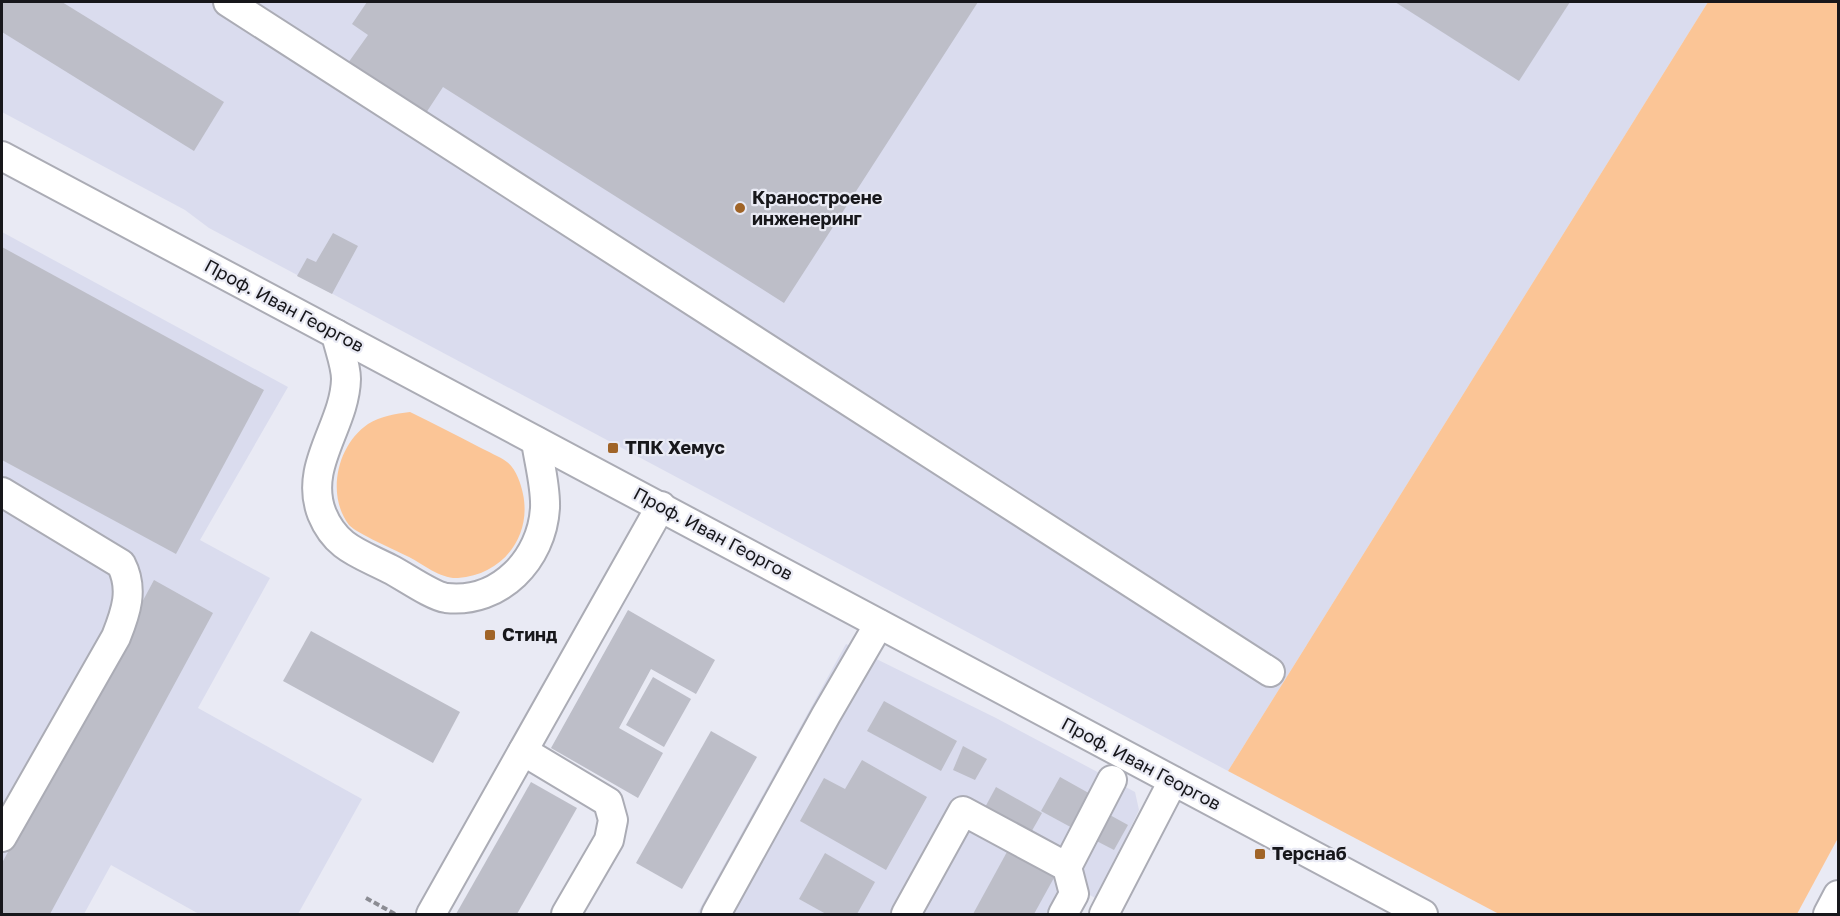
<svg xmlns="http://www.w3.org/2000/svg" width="1840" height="916" font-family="'Golos Text',sans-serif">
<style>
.built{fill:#dadcee}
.green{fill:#fbc596}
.building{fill:#bdbec8}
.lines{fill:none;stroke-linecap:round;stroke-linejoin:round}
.minor-casing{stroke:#abacb5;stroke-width:32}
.path{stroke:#8b8c93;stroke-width:4;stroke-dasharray:6 3;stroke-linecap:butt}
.minor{stroke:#fff;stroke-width:28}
.poi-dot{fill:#a06427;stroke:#e9eaf4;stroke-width:2}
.labels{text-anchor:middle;stroke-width:4.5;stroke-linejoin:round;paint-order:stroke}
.poi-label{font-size:18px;font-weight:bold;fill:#17171b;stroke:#e9eaf4;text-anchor:start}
.street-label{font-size:18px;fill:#17171b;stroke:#e9eaf4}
</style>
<rect width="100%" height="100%" fill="#e9eaf4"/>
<g class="built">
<path d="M 2,2 L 1708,2 L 1228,771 L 209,228 L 185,210 L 2,112 Z"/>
<path d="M 2,232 L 288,387 L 200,540 L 270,578 L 198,708 L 362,799 L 298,914 L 199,914 L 111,865 L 84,914 L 2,914 Z"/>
<path d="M 846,644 L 996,718 L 1135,792 L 1139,810 L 1097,899 L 1086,893 L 1074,914 L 697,914 Z"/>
</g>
<g class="green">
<path d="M 1708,2 L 1838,2 L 1838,838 L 1797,914 L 1499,914 L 1228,771 Z"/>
<path d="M 410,412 C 433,423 456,435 479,447 C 488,452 499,456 507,462 C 516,469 521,484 523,494 C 532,537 502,575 458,578 C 441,579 424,565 409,557 C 397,551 356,533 349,525 C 326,495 337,445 368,424 C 381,416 395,414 410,412 Z"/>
</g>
<g class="building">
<path d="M 2,2 L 62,2 L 224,102 L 194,151 L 2,32 Z"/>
<path d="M 367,2 L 978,2 L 784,303 L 443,87 L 426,113 L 348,63 L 368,35 L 352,24 Z"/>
<path d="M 1395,2 L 1570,2 L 1519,81 Z"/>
<path d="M 333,233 L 358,246 L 332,294 L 297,276 L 307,258 L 316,262 Z"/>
<path d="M 2,247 L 264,390 L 176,554 L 2,460 Z"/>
<path d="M 154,580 L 213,613 L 50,914 L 2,914 L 2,863 Z"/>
<path d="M 628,610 L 715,660 L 696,694 L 651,669 L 619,728 L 663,753 L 638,798 L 551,748 Z"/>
<path d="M 311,631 L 460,712 L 433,763 L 283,681 Z"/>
<path d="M 653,677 L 691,699 L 664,747 L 626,725 Z"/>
<path d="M 884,701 L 957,741 L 941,771 L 867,731 Z"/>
<path d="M 711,731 L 757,757 L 682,889 L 636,863 Z"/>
<path d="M 963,746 L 987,759 L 975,780 L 953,770 Z"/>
<path d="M 862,760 L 927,797 L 886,870 L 800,821 L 824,778 L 845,789 Z"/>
<path d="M 1060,777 L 1094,796 L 1076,830 L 1041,811 Z"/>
<path d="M 531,782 L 577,808 L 517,914 L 456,914 Z"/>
<path d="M 996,787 L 1042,813 L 1029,836 L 983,811 Z"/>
<path d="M 1099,809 L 1128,825 L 1114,850 L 1085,835 Z"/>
<path d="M 1008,850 L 1055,876 L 1034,914 L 973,914 Z"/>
<path d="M 825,853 L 875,882 L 857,914 L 826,914 L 799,899 Z"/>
</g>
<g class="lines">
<defs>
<g id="minor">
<path d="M 228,2 L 1270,672"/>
<path d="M 2,156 L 1423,914"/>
<path d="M 336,334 C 339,348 346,365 346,379 C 345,426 303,466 322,514 C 336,548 359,553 390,569 C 404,576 432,596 446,598 C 500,604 542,559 545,508 C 546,487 539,462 536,441"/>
<path d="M 2,492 L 121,564 C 134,589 126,612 116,637 L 2,837"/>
<path d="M 523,751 L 608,802 L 613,820 L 609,840 L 566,914"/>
<path d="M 1067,867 L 1112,780"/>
<path d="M 431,914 L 661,506"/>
<path d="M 716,914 L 826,715 L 879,624"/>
<path d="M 906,914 L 963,811 L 1067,867 L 1074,894 L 1063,914"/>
<path d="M 1104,914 L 1173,781"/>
<path d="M 1828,914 L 1838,895"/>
</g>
</defs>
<use href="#minor" class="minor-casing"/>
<path class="path" d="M 366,898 L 395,914"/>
<use href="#minor" class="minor"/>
</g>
<g class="poi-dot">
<circle cx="740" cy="208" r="6"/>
<rect x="607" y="442" width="12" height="12" rx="3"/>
<rect x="484" y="629" width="12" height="12" rx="3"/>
<rect x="1254" y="848" width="12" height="12" rx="3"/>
</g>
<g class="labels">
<g class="poi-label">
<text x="752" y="204">Краностроене<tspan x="752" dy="21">инженеринг</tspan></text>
<text x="625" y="454">ТПК Хемус</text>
<text x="502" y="641">Стинд</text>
<text x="1272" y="860">Терснаб</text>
</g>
<g class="street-label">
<text transform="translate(284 306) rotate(28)" y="6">Проф. Иван Георгов</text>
<text transform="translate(713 534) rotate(28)" y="6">Проф. Иван Георгов</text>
<text transform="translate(1141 764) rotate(28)" y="6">Проф. Иван Георгов</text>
</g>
</g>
<rect width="1840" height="916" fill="none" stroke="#17171b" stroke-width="6"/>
</svg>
